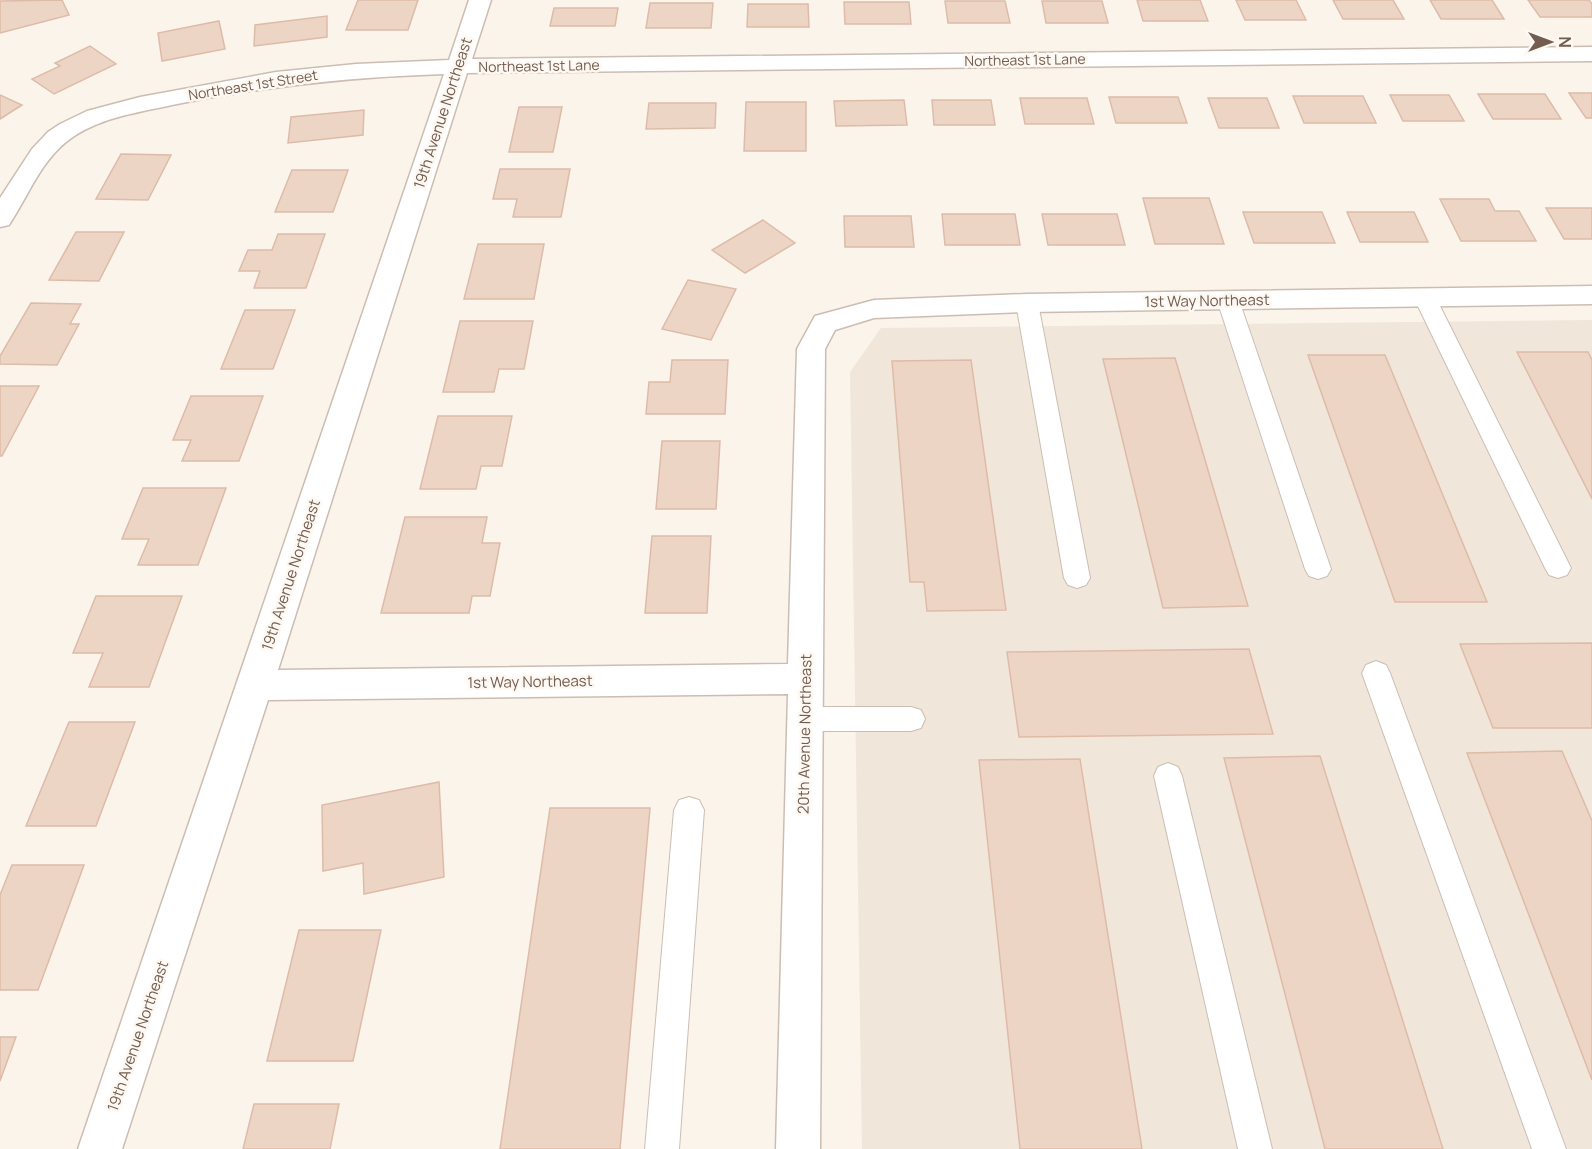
<svg xmlns="http://www.w3.org/2000/svg" width="1592" height="1149" font-family="Manrope,sans-serif">
<style>
.residential{fill:#f1e6da}
.building{fill:#edd5c6;stroke:#debba8;stroke-width:1.5}
.lines{fill:none;stroke-linecap:round;stroke-linejoin:round}
.service-casing{stroke:#ccbdb2;stroke-width:2}
.minor-casing{stroke:#ccbdb2;stroke-width:3}
.service{fill:#fff;fill-rule:evenodd}
.minor{fill:#fff;fill-rule:evenodd}
.labels{text-anchor:middle;stroke-width:5;stroke-linejoin:round;paint-order:stroke}
.far-street-label{font-size:14px;fill:#735c50;stroke:#fdf8f1}
.street-label{font-size:15px;fill:#735c50;stroke:#fdf8f1}
</style>
<rect width="100%" height="100%" fill="#fbf4eb"/>
<path class="residential" d="M 1592,320 L 1592,1149 L 862,1149 L 850,372 L 881,328 Z"/>
<g class="building">
<path d="M 62,0 L 69,15 L 0,33 L 0,1 Z"/>
<path d="M 358,0 L 418,0 L 408,30 L 346,30 Z"/>
<path d="M 1137,0 L 1200,0 L 1208,21 L 1143,21 Z"/>
<path d="M 1236,0 L 1296,0 L 1306,20 L 1245,20 Z"/>
<path d="M 1333,0 L 1393,0 L 1404,19 L 1343,19 Z"/>
<path d="M 1430,0 L 1492,0 L 1504,19 L 1441,19 Z"/>
<path d="M 1528,0 L 1589,0 L 1592,4 L 1592,17 L 1540,17 Z"/>
<path d="M 945,1 L 1005,1 L 1010,23 L 948,23 Z"/>
<path d="M 1042,1 L 1102,1 L 1108,23 L 1046,23 Z"/>
<path d="M 844,2 L 909,2 L 911,24 L 845,24 Z"/>
<path d="M 650,3 L 713,3 L 711,28 L 646,28 Z"/>
<path d="M 748,4 L 808,4 L 809,27 L 747,27 Z"/>
<path d="M 554,8 L 618,8 L 615,26 L 550,26 Z"/>
<path d="M 327,16 L 327,37 L 254,46 L 255,25 Z"/>
<path d="M 219,21 L 225,49 L 162,61 L 158,33 Z"/>
<path d="M 90,46 L 116,64 L 54,94 L 32,79 L 60,66 L 55,63 Z"/>
<path d="M 1569,93 L 1592,93 L 1592,118 L 1586,118 Z"/>
<path d="M 1478,94 L 1545,94 L 1561,119 L 1493,119 Z"/>
<path d="M 0,95 L 22,105 L 0,119 Z"/>
<path d="M 1390,95 L 1449,95 L 1464,121 L 1403,121 Z"/>
<path d="M 1293,96 L 1363,96 L 1376,123 L 1304,123 Z"/>
<path d="M 1109,97 L 1178,97 L 1187,123 L 1116,123 Z"/>
<path d="M 1020,98 L 1087,98 L 1094,124 L 1025,124 Z"/>
<path d="M 1208,98 L 1267,98 L 1279,128 L 1219,128 Z"/>
<path d="M 904,100 L 907,125 L 836,126 L 834,101 Z"/>
<path d="M 932,100 L 991,100 L 995,125 L 934,125 Z"/>
<path d="M 746,102 L 806,102 L 806,151 L 744,151 Z"/>
<path d="M 649,103 L 716,103 L 715,128 L 646,129 Z"/>
<path d="M 519,107 L 562,107 L 553,152 L 509,152 Z"/>
<path d="M 364,110 L 363,135 L 288,143 L 291,117 Z"/>
<path d="M 121,154 L 171,155 L 148,200 L 96,199 Z"/>
<path d="M 500,169 L 570,169 L 561,217 L 513,217 L 517,199 L 493,199 Z"/>
<path d="M 292,170 L 348,170 L 333,212 L 275,212 Z"/>
<path d="M 1143,198 L 1209,198 L 1224,244 L 1155,244 Z"/>
<path d="M 1440,199 L 1489,199 L 1495,211 L 1519,211 L 1536,241 L 1461,241 Z"/>
<path d="M 1546,208 L 1592,208 L 1592,239 L 1564,239 Z"/>
<path d="M 1243,212 L 1322,212 L 1335,243 L 1254,243 Z"/>
<path d="M 1347,212 L 1414,212 L 1428,242 L 1360,242 Z"/>
<path d="M 942,214 L 1015,214 L 1020,245 L 945,245 Z"/>
<path d="M 1042,214 L 1117,214 L 1125,245 L 1048,245 Z"/>
<path d="M 844,216 L 911,216 L 914,247 L 845,247 Z"/>
<path d="M 763,220 L 795,243 L 745,273 L 712,250 Z"/>
<path d="M 76,232 L 124,232 L 99,281 L 49,280 Z"/>
<path d="M 278,234 L 325,234 L 306,288 L 254,288 L 260,271 L 239,271 L 248,250 L 272,250 Z"/>
<path d="M 478,244 L 544,244 L 534,299 L 464,299 Z"/>
<path d="M 688,280 L 736,289 L 711,340 L 662,329 Z"/>
<path d="M 31,303 L 81,304 L 70,324 L 79,324 L 57,365 L 0,364 L 0,356 Z"/>
<path d="M 245,310 L 295,310 L 273,369 L 221,369 Z"/>
<path d="M 460,321 L 533,321 L 524,369 L 499,369 L 494,392 L 443,392 Z"/>
<path d="M 1517,352 L 1588,352 L 1592,360 L 1592,499 Z"/>
<path d="M 1308,355 L 1385,355 L 1487,602 L 1395,602 Z"/>
<path d="M 1175,358 L 1248,606 L 1163,608 L 1103,359 Z"/>
<path d="M 672,360 L 728,360 L 725,414 L 646,414 L 649,382 L 670,382 Z"/>
<path d="M 971,360 L 1006,610 L 927,611 L 924,582 L 910,582 L 892,361 Z"/>
<path d="M 0,386 L 39,386 L 2,456 L 0,456 Z"/>
<path d="M 191,396 L 263,396 L 239,461 L 182,461 L 191,440 L 173,440 Z"/>
<path d="M 438,416 L 512,416 L 502,466 L 481,466 L 476,489 L 420,489 Z"/>
<path d="M 662,441 L 720,441 L 716,509 L 656,509 Z"/>
<path d="M 143,488 L 226,488 L 198,565 L 138,565 L 149,539 L 122,539 Z"/>
<path d="M 405,517 L 487,517 L 482,543 L 500,543 L 490,596 L 472,596 L 469,613 L 381,613 Z"/>
<path d="M 652,536 L 711,536 L 707,613 L 645,613 Z"/>
<path d="M 96,596 L 182,596 L 149,687 L 89,687 L 103,653 L 73,653 Z"/>
<path d="M 1592,643 L 1592,728 L 1493,728 L 1460,644 Z"/>
<path d="M 1249,649 L 1273,734 L 1019,737 L 1007,652 Z"/>
<path d="M 69,722 L 135,722 L 96,826 L 26,826 Z"/>
<path d="M 1562,751 L 1592,821 L 1592,1080 L 1467,753 Z"/>
<path d="M 1320,756 L 1443,1149 L 1325,1149 L 1224,758 Z"/>
<path d="M 1080,759 L 1142,1149 L 1020,1149 L 979,760 Z"/>
<path d="M 439,782 L 444,877 L 364,894 L 363,863 L 323,871 L 322,805 Z"/>
<path d="M 550,808 L 650,808 L 620,1149 L 500,1149 Z"/>
<path d="M 12,865 L 84,865 L 38,990 L 0,990 L 0,895 Z"/>
<path d="M 299,930 L 381,930 L 353,1061 L 267,1061 Z"/>
<path d="M 0,1037 L 16,1037 L 0,1081 Z"/>
<path d="M 254,1104 L 339,1104 L 330,1149 L 243,1149 Z"/>
</g>
<g class="lines">
<defs>
<g id="service">
<path d="M 1425,291 L 1433,293 L 1436,298 L 1571,568 L 1567,575 L 1558,578 L 1549,575 L 1545,568 L 1414,298 L 1417,293 Z"/>
<path d="M 1228,293 L 1236,295 L 1239,300 L 1331,569 L 1327,576 L 1318,579 L 1309,576 L 1305,569 L 1217,300 L 1220,295 Z"/>
<path d="M 1027,296 L 1035,298 L 1038,303 L 1090,578 L 1086,585 L 1077,588 L 1068,585 L 1064,578 L 1016,303 L 1019,298 Z"/>
<path d="M 1376,661 L 1386,665 L 1390,673 L 1566,1149 L 1532,1149 L 1362,673 L 1366,665 Z"/>
<path d="M 805,707 L 911,707 L 921,710 L 925,719 L 921,728 L 911,731 L 805,731 L 795,728 L 791,719 L 795,710 Z"/>
<path d="M 1168,763 L 1178,767 L 1182,776 L 1272,1149 L 1238,1149 L 1154,776 L 1158,767 Z"/>
<path d="M 689,797 L 699,800 L 704,810 L 679,1149 L 645,1149 L 674,810 L 679,800 Z"/>
</g>
<path id="minor" d="M 469,0 L 491,0 L 472,59 L 1592,47 L 1592,61 L 467,73 L 278,670 L 788,664 L 797,349 L 815,316 L 874,300 L 1027,294 L 1592,286 L 1592,304 L 1027,312 L 874,318 L 835,330 L 825,349 L 820,1149 L 776,1149 L 788,694 L 268,700 L 122,1149 L 78,1149 L 444,74 C 350,77 265,86 172,105 C 136,113 96,118 66,142 C 40,163 27,198 9,225 L 0,227 L 0,198 L 32,149 L 48,132 L 60,124 L 87,111 L 140,97 L 276,72 L 356,64 L 449,60 Z"/>
</defs>
<use href="#service" class="service-casing"/>
<use href="#minor" class="minor-casing"/>
<use href="#service" class="service"/>
<use href="#minor" class="minor"/>
</g>
<g class="labels">
<g class="far-street-label">
<text transform="translate(1025 60) rotate(-1)" y="5">Northeast 1st Lane</text>
<text transform="translate(539 66) rotate(-1)" y="5">Northeast 1st Lane</text>
<text transform="translate(253 85) rotate(-9)" y="5">Northeast 1st Street</text>
</g>
<g class="street-label">
<text transform="translate(443 113) rotate(-72)" y="5">19th Avenue Northeast</text>
<text transform="translate(1207 301) rotate(-1)" y="5">1st Way Northeast</text>
<text transform="translate(291 575) rotate(-72)" y="5">19th Avenue Northeast</text>
<text transform="translate(530 682) rotate(-1)" y="5">1st Way Northeast</text>
<text transform="translate(805 734) rotate(-89)" y="5">20th Avenue Northeast</text>
<text transform="translate(138 1036) rotate(-71)" y="5">19th Avenue Northeast</text>
</g>
</g>
<g transform="translate(1550 42) rotate(90)" stroke="#fdf8f1" stroke-width="4.5" paint-order="stroke">
<path d="M0-4.5L10 22L0 15L-10 22Z" fill="#735c50"/>
<text y="-9" font-size="16" font-weight="bold" text-anchor="middle" fill="#735c50">N</text>
</g>
</svg>
